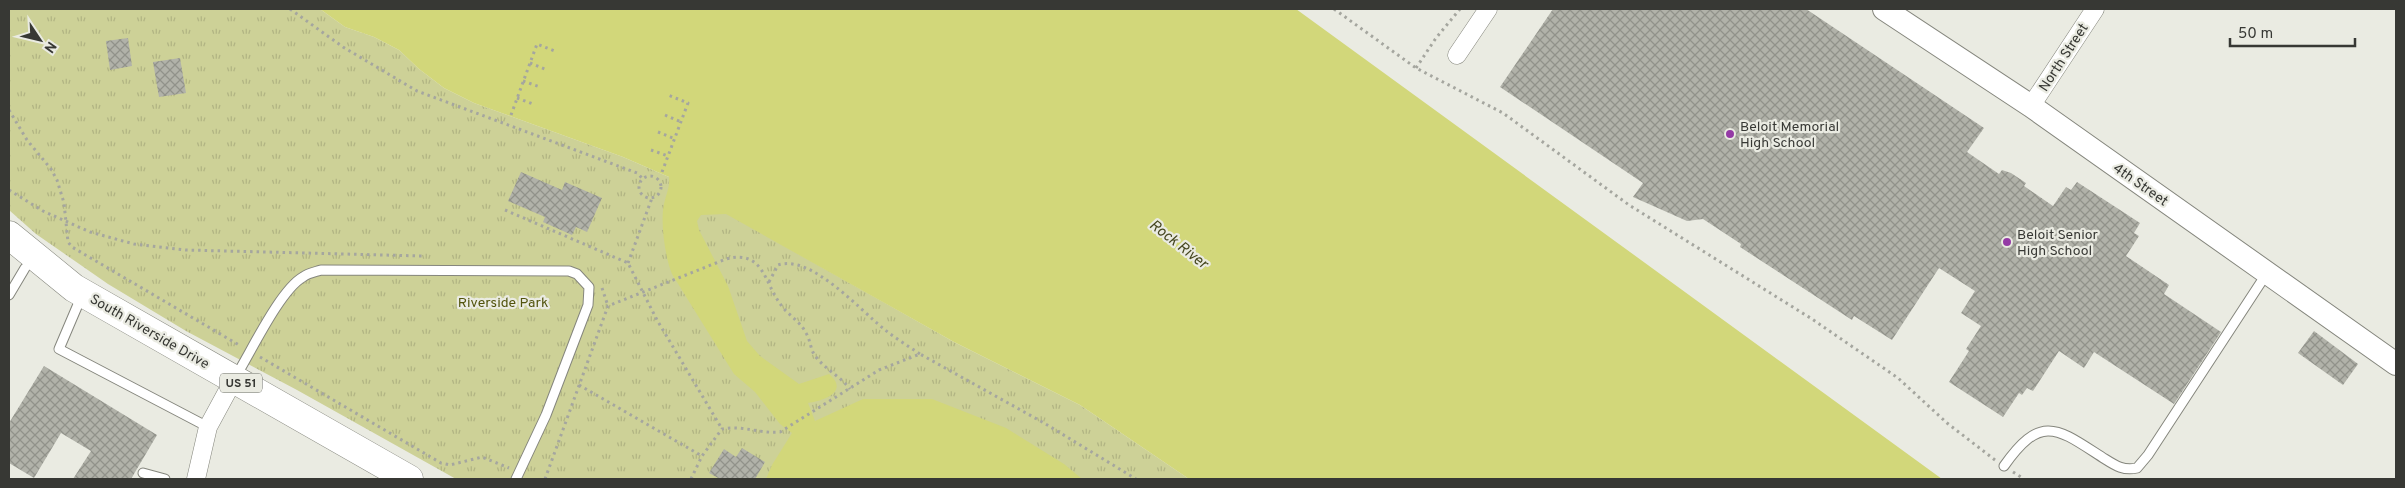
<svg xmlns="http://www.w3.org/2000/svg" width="2405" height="488" font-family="Overpass,sans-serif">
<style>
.park{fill:url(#park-tufts)}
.water{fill:#d2d77a}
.building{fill:url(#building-cross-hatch)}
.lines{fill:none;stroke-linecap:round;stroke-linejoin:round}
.service-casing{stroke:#85867d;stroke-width:11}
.minor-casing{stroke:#85867d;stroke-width:19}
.tertiary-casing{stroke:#85867d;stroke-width:24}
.primary-casing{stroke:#85867d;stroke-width:29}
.path{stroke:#a5a69f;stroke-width:3;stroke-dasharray:2.5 4;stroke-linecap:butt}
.service{stroke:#fff;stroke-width:9}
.minor{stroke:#fff;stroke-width:18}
.tertiary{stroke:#fff;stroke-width:22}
.primary{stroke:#fff;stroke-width:28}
.poi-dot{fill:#943aa5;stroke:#eaebe2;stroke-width:2}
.labels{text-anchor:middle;stroke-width:4.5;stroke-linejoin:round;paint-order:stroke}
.shield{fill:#eaebe2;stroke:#6d6e68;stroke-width:1}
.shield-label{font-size:12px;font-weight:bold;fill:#373834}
.street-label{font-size:14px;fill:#373834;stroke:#eaebe2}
.poi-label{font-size:14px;fill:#373834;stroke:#eaebe2;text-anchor:start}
.park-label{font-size:14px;fill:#52540d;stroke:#eaebe2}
.water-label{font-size:15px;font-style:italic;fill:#464720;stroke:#eaebe2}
</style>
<defs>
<pattern id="park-tufts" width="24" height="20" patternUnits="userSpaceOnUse" patternTransform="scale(1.25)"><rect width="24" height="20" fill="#cdd197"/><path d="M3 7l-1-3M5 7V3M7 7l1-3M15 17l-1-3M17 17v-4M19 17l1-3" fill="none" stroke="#b1b483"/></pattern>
<pattern id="building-cross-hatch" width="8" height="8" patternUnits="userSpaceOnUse" patternTransform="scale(1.25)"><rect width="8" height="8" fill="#b1b2a9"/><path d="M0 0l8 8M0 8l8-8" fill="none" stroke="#91928a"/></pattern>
</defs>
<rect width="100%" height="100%" fill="#eaebe2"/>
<path class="park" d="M 9,9 L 320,9 L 345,27 L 374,37 L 399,50 L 419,69 L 444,88 L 474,103 L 623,157 L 669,177 L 726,213 L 954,342 L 1080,405 L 1189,479 L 456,479 L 297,390 L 186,331 L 108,284 L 36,234 L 9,210 Z"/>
<path class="water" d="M 320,9 L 1296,9 L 1942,479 L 1189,479 L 1080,405 L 954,342 L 726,214 L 701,215 L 697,221 L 699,230 L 728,286 L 747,341 L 760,356 L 799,384 L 829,374 C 850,392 823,401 808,403 L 815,421 L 863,399 L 932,399 L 1006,428 L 1064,464 L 1082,479 L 766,479 L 772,465 L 792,433 L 780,424 L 755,392 L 734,374 L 672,274 C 665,257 660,221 664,204 C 666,194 670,188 669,177 L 623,157 L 474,103 L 444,88 L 419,69 L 399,50 L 374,37 L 345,27 Z"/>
<g class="building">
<path d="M 1553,9 L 1806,9 L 1984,128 L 1967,152 L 1999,174 L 2002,170 L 2011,173 L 2026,183 L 2024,186 L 2053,206 L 2066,187 L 2071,190 L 2077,182 L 2140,223 L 2134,233 L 2139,236 L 2126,256 L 2169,285 L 2164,294 L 2221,332 L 2174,404 L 2094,352 L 2084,368 L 2059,351 L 2033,391 L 2027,388 L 2022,395 L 2019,393 L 2003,417 L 1949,382 L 1969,351 L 1966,349 L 1981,326 L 1961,313 L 1975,291 L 1939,268 L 1892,340 L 1854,316 L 1852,320 L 1740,247 L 1741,244 L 1703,219 L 1687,221 L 1633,197 L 1643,183 L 1500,87 Z"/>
<path d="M 128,38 L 132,66 L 110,70 L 106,41 Z"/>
<path d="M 180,58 L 186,93 L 159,97 L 153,62 Z"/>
<path d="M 521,172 L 562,190 L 565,182 L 602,198 L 587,232 L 576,227 L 572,235 L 543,222 L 545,217 L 508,201 Z"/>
<path d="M 2314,331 L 2358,364 L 2343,385 L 2298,353 Z"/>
<path d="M 44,366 L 157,435 L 131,479 L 73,479 L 91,451 L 61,433 L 34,478 L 9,463 L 9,423 Z"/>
<path d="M 742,448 L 765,462 L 755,479 L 720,479 L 709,473 L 724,449 L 736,457 Z"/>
</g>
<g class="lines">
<defs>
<g id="service">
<path d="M 9,295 L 25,268"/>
<path d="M 82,295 L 59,349 L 208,427"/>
<path d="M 236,376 C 251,352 280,290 303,277 C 308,273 315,272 321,270 L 569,271 L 577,274 L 589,287 L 588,305 L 546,415 L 516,479"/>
<path d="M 2004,466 C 2042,412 2058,429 2105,459 C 2116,466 2124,471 2137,468 L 2148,455 L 2267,273"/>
<path d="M 143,473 L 165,479"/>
</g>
<g id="minor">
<path d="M 1457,55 L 1488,9"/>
<path d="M 2031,106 L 2095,9"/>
<path d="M 196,479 L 208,427 L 234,379"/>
</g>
<path id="tertiary" d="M 1884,9 L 2031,106 L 2396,364"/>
<path id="primary" d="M 9,235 L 74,288 L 409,479"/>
</defs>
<use href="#service" class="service-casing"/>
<use href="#minor" class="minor-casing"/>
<use href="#tertiary" class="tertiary-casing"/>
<use href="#primary" class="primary-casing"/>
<g class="path">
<path d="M 290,9 L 343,47 L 417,91 L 637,173 L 643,179"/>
<path d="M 1334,9 L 1416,68 L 1503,113 L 1629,205 L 1812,319 L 1898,378 L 1947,423 L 1995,460"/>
<path d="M 530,63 L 547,70"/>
<path d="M 1416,68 L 1436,38 L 1460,9"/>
<path d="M 523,81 L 540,87"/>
<path d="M 517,98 L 533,104"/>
<path d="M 9,110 L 27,140 L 51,169 L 57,180 L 64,203 L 68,242 L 72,247 L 239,345"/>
<path d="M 511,115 L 537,44 L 557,52"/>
<path d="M 665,115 L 681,122"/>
<path d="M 658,132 L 675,139"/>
<path d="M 651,150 L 668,156"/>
<path d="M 662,172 L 688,103 L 668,95"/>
<circle cx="650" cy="187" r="11"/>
<path d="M 9,190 L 43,211 L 90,232 L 134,244 L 186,250 L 423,256"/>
<path d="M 505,210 L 628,263 L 657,320 L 722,429"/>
<path d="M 628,263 L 652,198"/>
<path d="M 769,282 L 778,265 C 811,254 860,310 884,329 C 895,338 908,346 920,354"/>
<path d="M 602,288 L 608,306"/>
<path d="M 260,357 L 441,463 L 450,465 L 482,457 L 509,468"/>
<path d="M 579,385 L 702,456"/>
<path d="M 2013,472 L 2024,479"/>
<path d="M 545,479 L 608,306 L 726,259 C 764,249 764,283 781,305 C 788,315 800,321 806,333 C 811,341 810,350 816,357 C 826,370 840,376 850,389"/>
<path d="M 691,479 L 702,456 L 722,429 C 743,425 760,434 780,432 L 879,370 L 920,354 L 1044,423 L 1136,479"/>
</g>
<use href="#service" class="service"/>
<use href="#minor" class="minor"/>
<use href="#tertiary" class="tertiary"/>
<use href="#primary" class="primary"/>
</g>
<g class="poi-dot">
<circle cx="1730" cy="134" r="5"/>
<circle cx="2007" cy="242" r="5"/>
</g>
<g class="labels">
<rect class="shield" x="220" y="373.5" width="42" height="19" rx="4"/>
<g class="shield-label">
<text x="241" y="387">US 51</text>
</g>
<g class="street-label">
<text transform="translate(2063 57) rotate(-57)" y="5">North Street</text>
<text transform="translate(2141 184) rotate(35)" y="5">4th Street</text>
<text transform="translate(150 331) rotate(30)" y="5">South Riverside Drive</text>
</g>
<g class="poi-label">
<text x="1740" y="131">Beloit Memorial<tspan x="1740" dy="16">High School</tspan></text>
<text x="2017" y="239">Beloit Senior<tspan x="2017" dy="16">High School</tspan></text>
</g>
<g class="park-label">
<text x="503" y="307">Riverside Park</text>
</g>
<g class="water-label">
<text transform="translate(1179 244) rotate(38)" y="5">Rock River</text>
</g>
</g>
<rect width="2405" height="488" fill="none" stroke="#373834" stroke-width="20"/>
<g transform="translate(40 40) rotate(125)" stroke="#eaebe2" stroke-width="4" paint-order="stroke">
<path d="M0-4L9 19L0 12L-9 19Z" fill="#373834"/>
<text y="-8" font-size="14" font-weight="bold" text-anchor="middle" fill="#373834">N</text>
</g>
<path d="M2230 38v8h125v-8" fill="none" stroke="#373834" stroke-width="2.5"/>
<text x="2238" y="38" font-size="15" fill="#373834" stroke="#eaebe2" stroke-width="4" paint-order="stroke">50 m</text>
</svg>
